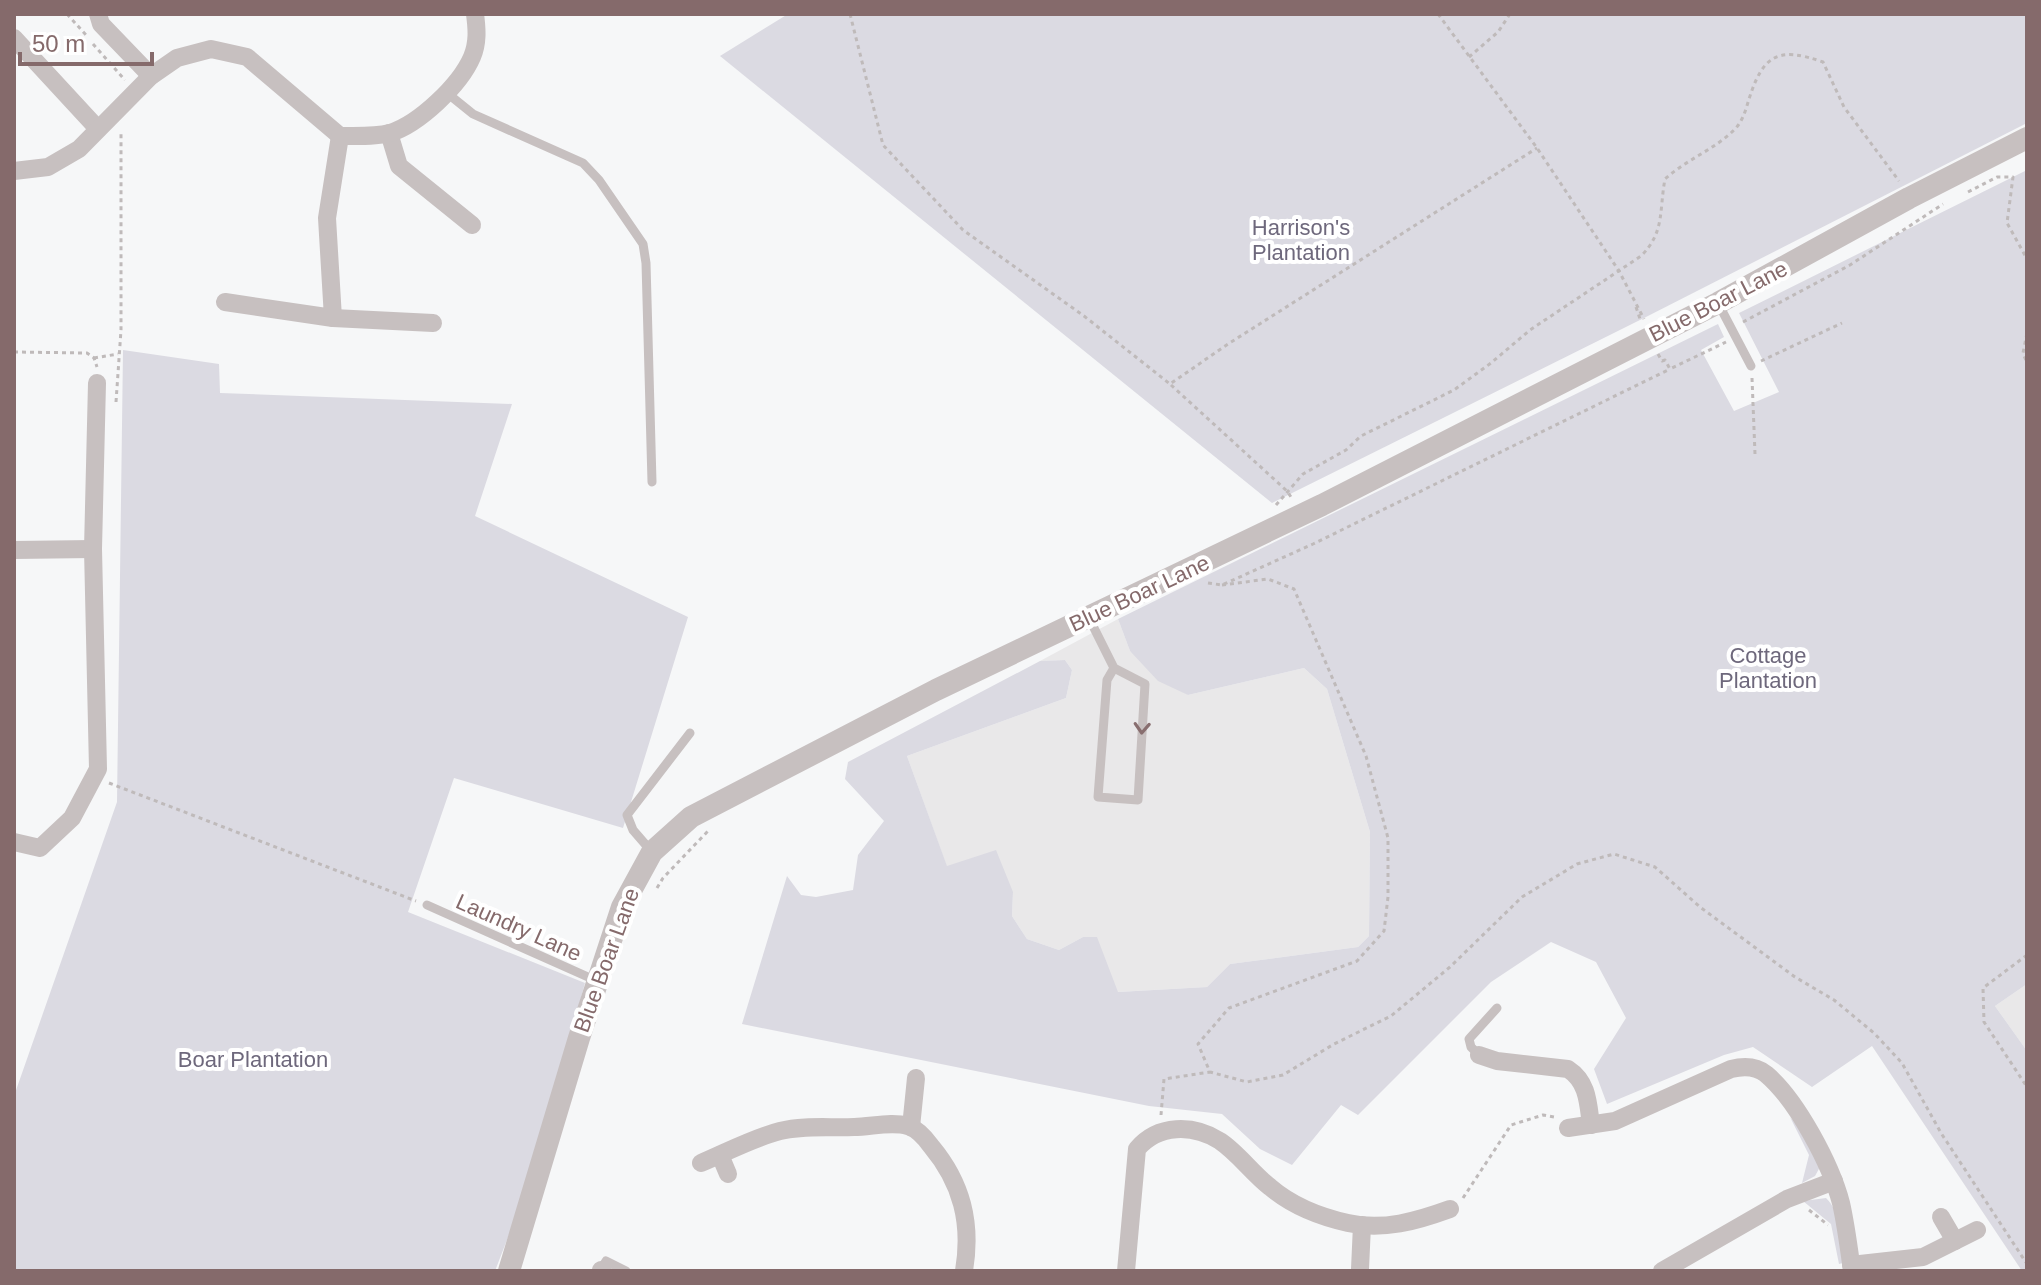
<svg xmlns="http://www.w3.org/2000/svg" width="2041" height="1285" font-family="Helvetica,sans-serif">
<style>
.built{fill:#e9e8e9}
.green{fill:#dbdae2}
.lines{fill:none;stroke-linecap:round;stroke-linejoin:round}
.path{stroke:#bfbaba;stroke-width:3;stroke-dasharray:4 4;stroke-linecap:butt}
.service{stroke:#c7c0c0;stroke-width:9}
.minor{stroke:#c7c0c0;stroke-width:18}
.tertiary{stroke:#c7c0c0;stroke-width:22}
.oneway{stroke:#886e6f}
.labels{text-anchor:middle;stroke-width:8;stroke-linejoin:round;paint-order:stroke}
.park-label{font-size:22px;fill:#6e687c;stroke:#fff}
.street-label{font-size:22px;fill:#856a6b;stroke:#fff}
</style>
<rect width="100%" height="100%" fill="#f6f7f8"/>
<g class="built">
<path d="M 1118,619 L 1130,651 L 1188,695 L 1304,668 L 1327,689 L 1370,832 L 1369,936 L 1358,947 L 1230,964 L 1207,987 L 1117,992 L 1083,937 L 1059,950 L 1027,939 L 1012,916 L 1013,892 L 947,867 L 907,756 L 1066,698 L 1072,670 L 1065,660 L 1040,661 Z"/>
<path d="M 2027,984 L 2027,1051 L 1995,1006 Z"/>
</g>
<g class="green">
<path d="M 788,14 L 2027,14 L 2027,123 L 1644,318 L 1272,503 L 720,56 Z"/>
<path d="M 2027,170 L 2027,984 L 1995,1006 L 2027,1051 L 2027,1271 L 2022,1271 L 1872,1046 L 1812,1087 L 1753,1047 L 1724,1055 L 1607,1104 L 1594,1069 L 1626,1018 L 1596,962 L 1551,942 L 1491,982 L 1358,1115 L 1341,1105 L 1292,1165 L 1260,1149 L 1222,1114 L 1149,1106 L 742,1024 L 787,876 L 801,895 L 816,897 L 853,890 L 858,855 L 884,821 L 845,779 L 848,762 L 1040,661 L 1065,660 L 1072,670 L 1066,698 L 907,756 L 947,866 L 996,850 L 1013,892 L 1012,916 L 1027,939 L 1059,950 L 1083,937 L 1097,937 L 1118,992 L 1207,987 L 1230,964 L 1358,947 L 1369,936 L 1370,832 L 1327,689 L 1304,668 L 1188,695 L 1158,681 L 1130,651 L 1118,619 L 1718,324 L 1724,337 L 1701,350 L 1734,411 L 1779,392 L 1739,313 Z"/>
<path d="M 123,350 L 219,364 L 220,393 L 512,404 L 475,516 L 688,617 L 623,828 L 454,778 L 408,912 L 585,983 L 532,1175 L 495,1271 L 14,1271 L 14,1096 L 117,802 Z"/>
<path d="M 1790,1117 L 1804,1134 L 1820,1167 L 1815,1176 L 1802,1183 L 1809,1155 Z"/>
<path d="M 1826,1198 C 1842,1213 1840,1243 1843,1263 L 1839,1264 L 1831,1224 L 1803,1201 Z"/>
</g>
<g class="lines">
<g class="path">
<path d="M 67,14 L 86,35"/>
<path d="M 850,14 L 883,145 L 963,230 L 1084,316 L 1170,384 L 1228,344 L 1537,148"/>
<path d="M 1438,14 L 1537,148 L 1619,271 L 1644,319"/>
<path d="M 93,44 L 125,80"/>
<path d="M 1469,57 L 1498,32 L 1510,14"/>
<path d="M 1968,192 L 1997,177 L 2013,177 L 2007,223 L 2027,259"/>
<path d="M 1636,307 L 1641,322"/>
<path d="M 1743,322 L 1850,265 L 1943,204"/>
<path d="M 2027,333 L 2023,353 L 2027,363"/>
<path d="M 14,352 L 87,353 L 94,358 L 97,367"/>
<path d="M 1658,354 L 1662,361 L 1665,360 L 1670,369 L 1726,342"/>
<path d="M 94,358 L 118,354"/>
<path d="M 1761,361 L 1842,323"/>
<path d="M 1752,378 L 1755,454"/>
<path d="M 1171,385 L 1287,491 L 1291,497"/>
<path d="M 116,402 L 121,330 L 121,133"/>
<path d="M 1276,505 L 1303,474 L 1346,450 L 1361,436 L 1454,390 L 1491,363 L 1530,330 L 1641,256 C 1665,232 1659,211 1665,179 C 1687,159 1716,149 1736,128 C 1743,120 1746,109 1749,99 C 1763,55 1778,46 1823,62 L 1844,107 L 1899,181"/>
<path d="M 1208,583 L 1222,585 L 1313,544 L 1670,369"/>
<path d="M 1222,585 L 1268,579 L 1294,589 L 1366,756 L 1388,838 L 1388,897 L 1384,931 L 1357,961 L 1229,1008 L 1198,1044 L 1210,1072 L 1247,1082 L 1283,1075 L 1334,1044 L 1391,1016 L 1450,967 L 1522,897 L 1577,864 L 1614,854 L 1655,867 L 1700,907 L 1795,977 L 1834,1000 L 1874,1033 L 1902,1063 L 1941,1133 L 2027,1264"/>
<path d="M 109,783 L 416,901"/>
<path d="M 657,888 L 663,878 L 708,831"/>
<path d="M 2027,955 L 1983,988 L 1984,1022 L 2027,1087"/>
<path d="M 1161,1115 L 1164,1079 L 1210,1072"/>
<path d="M 1463,1198 L 1511,1125 L 1543,1115 L 1554,1117"/>
<path d="M 1809,1210 L 1828,1225"/>
</g>
<g class="service">
<path d="M 447,93 L 473,114 L 583,163 L 599,180 L 643,244 L 646,263 L 652,482"/>
<path d="M 1718,303 L 1751,366"/>
<path d="M 1088,616 L 1114,668 L 1145,684 L 1138,800 L 1098,797 L 1107,680 L 1114,668"/>
<path d="M 652,852 L 633,830 L 627,815 L 690,733"/>
<path d="M 427,905 L 597,981"/>
<path d="M 1479,1055 L 1471,1047 L 1469,1039 L 1497,1008"/>
<path d="M 600,1271 L 606,1261 L 626,1271"/>
</g>
<g class="minor">
<path d="M 98,14 L 101,24 L 151,76"/>
<path d="M 14,38 L 98,129"/>
<path d="M 389,133 L 399,166 L 472,225"/>
<path d="M 14,171 L 48,167 L 79,149 L 151,76 L 177,58 L 211,49 L 247,57 L 340,136 C 356,136 375,137 390,133 C 419,124 460,85 472,57 C 478,43 477,29 475,14"/>
<path d="M 225,302 L 333,318 L 327,218 L 340,136"/>
<path d="M 333,318 L 433,323"/>
<path d="M 14,550 L 93,549"/>
<path d="M 14,842 L 40,848 L 72,818 L 98,769 L 93,549 L 97,383"/>
<path d="M 1479,1055 L 1497,1061 L 1568,1069 C 1588,1082 1588,1103 1591,1125"/>
<path d="M 911,1127 L 916,1078"/>
<path d="M 1568,1128 L 1615,1121 L 1731,1069 C 1743,1066 1756,1066 1766,1074 C 1797,1100 1831,1165 1841,1203 C 1846,1225 1849,1249 1852,1271"/>
<path d="M 720,1155 L 728,1174"/>
<path d="M 701,1163 C 727,1152 753,1138 780,1131 C 804,1125 829,1128 854,1127 C 871,1127 891,1121 908,1126 C 917,1129 926,1139 931,1146 C 962,1183 972,1223 964,1271"/>
<path d="M 1941,1217 L 1955,1241"/>
<path d="M 1851,1265 L 1923,1257 L 1977,1230"/>
<path d="M 1360,1269 L 1362,1225"/>
<path d="M 601,1270 L 603,1271"/>
<path d="M 1126,1271 L 1137,1149 C 1158,1124 1193,1124 1220,1141 C 1238,1153 1253,1174 1270,1187 C 1291,1205 1321,1217 1348,1223 C 1383,1231 1417,1221 1450,1209"/>
<path d="M 1662,1271 L 1787,1199 L 1834,1181"/>
</g>
<path class="tertiary" d="M 509,1271 L 579,1038 L 622,907 L 652,852 L 691,817 L 936,690 L 1322,505 L 1718,303 L 1909,198 L 2027,138"/>
</g>
<defs><path id="oneway-chevron" d="M-2-3.5L2.5 0L-2 3.5" fill="none" stroke-width="1.6" stroke-linecap="round" stroke-linejoin="round" transform="scale(2)"/></defs>
<use class="oneway" href="#oneway-chevron" transform="translate(1142 728) rotate(93)"/>
<g class="labels">
<g class="park-label">
<text x="1301" y="235">Harrison's<tspan x="1301" dy="25">Plantation</tspan></text>
<text x="1768" y="663">Cottage<tspan x="1768" dy="25">Plantation</tspan></text>
<text x="253" y="1067">Boar Plantation</text>
</g>
<g class="street-label">
<text transform="translate(1718 301) rotate(-27)" y="8">Blue Boar Lane</text>
<text transform="translate(1139 593) rotate(-25)" y="8">Blue Boar Lane</text>
<text transform="translate(519 927) rotate(24)" y="8">Laundry Lane</text>
<text transform="translate(606 960) rotate(-70)" y="8">Blue Boar Lane</text>
</g>
</g>
<rect width="2041" height="1285" fill="none" stroke="#856a6b" stroke-width="32"/>
<path d="M20 52v12h132v-12" fill="none" stroke="#856a6b" stroke-width="4"/>
<text x="32" y="52" font-size="24" fill="#856a6b" stroke="#ffffff" stroke-width="6" paint-order="stroke">50 m</text>
</svg>
